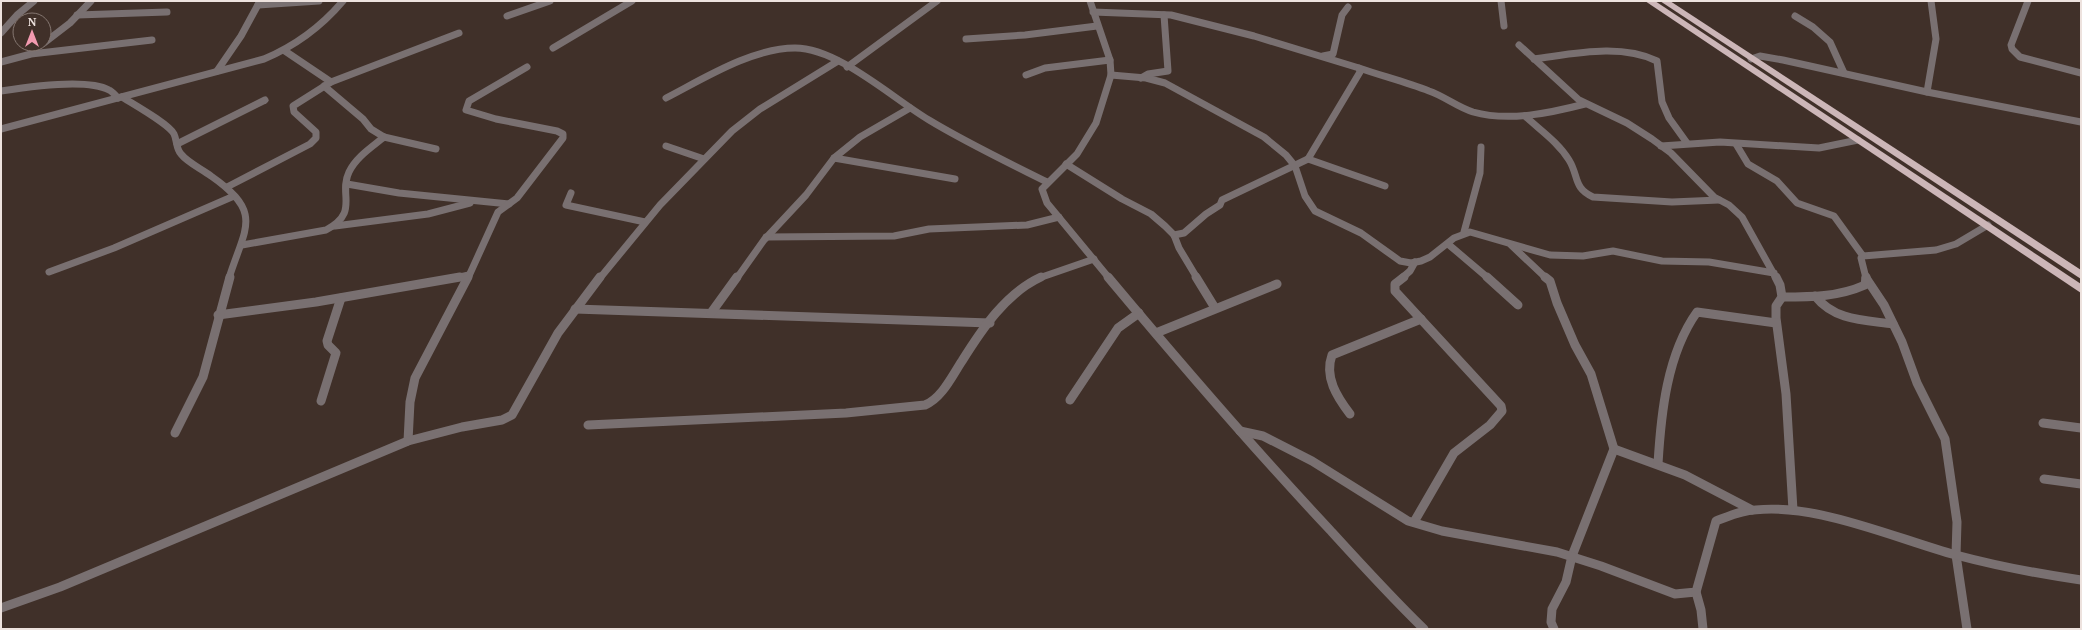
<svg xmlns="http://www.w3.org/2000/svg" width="2082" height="630" font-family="'Noto Serif',serif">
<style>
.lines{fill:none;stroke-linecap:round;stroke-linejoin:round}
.minor-far1{stroke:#797071;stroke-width:7}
.minor{stroke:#797071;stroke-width:9}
.tertiary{stroke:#797071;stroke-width:7}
.trunk{fill:#ccb6b8;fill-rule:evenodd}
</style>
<rect width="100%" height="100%" fill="#403029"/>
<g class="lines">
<g class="minor-far1">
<path d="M 1090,1 L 1110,60 L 1111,75 L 1096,123 L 1077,154 L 1042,189 L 1047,203 L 1109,278"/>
<path d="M 1501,1 L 1504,26"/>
<path d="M 2028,1 L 2011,45 L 2012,49 L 2020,57 L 2081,73"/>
<path d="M 258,5 L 319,1"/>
<path d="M 1093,12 L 1171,15 L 1254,36 L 1359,68 L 1360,72 L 1308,159 L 1222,200 L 1220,205 L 1206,214 L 1184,233 L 1174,235"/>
<path d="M 77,15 L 167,12"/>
<path d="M 507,16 L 550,1"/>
<path d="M 1795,16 L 1813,27 L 1830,42 L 1844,73"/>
<path d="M 1,33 L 17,15 L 34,1"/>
<path d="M 966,39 L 1025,35 L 1097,26"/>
<path d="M 44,43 L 70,23 L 91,1"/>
<path d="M 1519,45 L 1579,100 L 1627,123 L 1652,139 L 1671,153 L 1714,197 L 1729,205 L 1742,217 L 1776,278"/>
<path d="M 553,48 L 632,1"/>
<path d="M 285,51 L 331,82 L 459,33"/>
<path d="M 1323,56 L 1333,54 L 1342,15 L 1348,7"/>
<path d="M 1534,59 C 1573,54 1620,43 1657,61 L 1662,102 L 1669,118 L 1687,143"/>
<path d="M 1751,59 L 1760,56 L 1783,60 L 1927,92 L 2081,122"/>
<path d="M 1,62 L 31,54 L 152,40"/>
<path d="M 847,67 L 937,1"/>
<path d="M 1359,68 C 1382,76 1406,82 1429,91 C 1444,96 1457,107 1473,112 C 1509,122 1550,113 1585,104"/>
<path d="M 217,71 L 241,36 L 260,1"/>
<path d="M 1026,75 L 1045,68 L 1110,60"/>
<path d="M 1111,75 L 1146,78 L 1165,83 L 1264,137 L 1286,155 L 1295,166 L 1305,196 L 1315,211 L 1361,233 L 1400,261 L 1411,263 L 1421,261 L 1430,257 L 1454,238 L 1470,232 L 1550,255 L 1583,256 L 1613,251 L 1662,261 L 1709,262 L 1774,273"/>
<path d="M 1141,78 L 1148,74 L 1168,71 L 1164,15"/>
<path d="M 324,86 L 363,119 L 371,129 L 384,137 L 436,149"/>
<path d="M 1,91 C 26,87 87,78 109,90 C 112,91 115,95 118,98"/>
<path d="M 1927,92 L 1936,39 L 1931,1"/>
<path d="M 122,97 C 133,104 169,124 174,134 C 177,140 176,149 181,154 C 188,163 202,169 211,176 C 264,213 245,227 229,278"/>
<path d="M 666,98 C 703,79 752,48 795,48 C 838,48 892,98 929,120 C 967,143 1007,162 1047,182"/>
<path d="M 1525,116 C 1540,130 1558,142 1569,160 C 1579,176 1573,188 1593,197 L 1672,202 L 1719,200"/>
<path d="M 177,144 L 265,100"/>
<path d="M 1736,144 L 1748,164 L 1777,181 L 1797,203 L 1834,216 L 1863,256"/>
<path d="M 666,146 L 704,159"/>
<path d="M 1661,146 L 1720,142 L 1819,148 L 1858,140"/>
<path d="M 834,158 L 955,179"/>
<path d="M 1308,159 L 1385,186"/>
<path d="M 1066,164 L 1122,199 L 1151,214 L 1165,226 L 1174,235 L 1179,248 L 1197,278"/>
<path d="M 347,184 L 399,193 L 509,204"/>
<path d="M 227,187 L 310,144 L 316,138 L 316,132 L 294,112 L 293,106 L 331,82"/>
<path d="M 571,193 L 566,205 L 645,222"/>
<path d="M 335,226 L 428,214 L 470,203"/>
<path d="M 1464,232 L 1480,173 L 1481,147"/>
<path d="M 766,237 L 894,236 L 929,229 L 1027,225 L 1059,217"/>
<path d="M 1448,244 L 1488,278"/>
<path d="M 242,245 L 326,230 C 360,212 338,195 349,172 C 356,157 372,147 384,137"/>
<path d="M 1511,245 L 1546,278"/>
<path d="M 1863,256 L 1936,250 L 1956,244 L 1988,225"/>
<path d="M 1863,256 L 1861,258 L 1866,278"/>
<path d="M 49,272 L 114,248 L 234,196"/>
<path d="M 455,278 L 469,275"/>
<path d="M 468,278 L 498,212 L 517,198 L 563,138 L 563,134 L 557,131 L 496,119 L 466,110 L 469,101 L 527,67"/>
<path d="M 600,278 L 660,205 L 732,131 L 760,109 L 838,61"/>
<path d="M 737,278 L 764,240 L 806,195 L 834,158 L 860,137 L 910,108"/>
<path d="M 1039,278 L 1094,259"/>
<path d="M 1402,278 L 1410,271 L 1415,262"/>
</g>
<g class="minor">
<path d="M 1108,277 C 1180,363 1253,448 1330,530 C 1361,564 1391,597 1424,629"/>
<path d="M 1196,277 L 1215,308"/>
<path d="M 1404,277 L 1395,284 L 1395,291 L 1501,406 L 1502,411 L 1490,425 L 1454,453 L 1414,522"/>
<path d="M 1487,277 L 1518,305"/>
<path d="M 1545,277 L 1550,281 L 1557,303 L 1575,345 L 1591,374 L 1614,449 L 1572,556 L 1566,582 L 1552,609 L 1551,622 L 1554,629"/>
<path d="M 1776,277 L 1780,285 L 1782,297 L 1776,306 L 1776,318 L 1786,394 L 1793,510"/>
<path d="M 1866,278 L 1884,305 L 1902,342 L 1917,383 L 1945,439 L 1957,522 L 1956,555 L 1967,629"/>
<path d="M 1815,296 C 1835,321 1864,320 1893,324"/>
<path d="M 1782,297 C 1811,297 1838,297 1865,285 L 1866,277"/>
<path d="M 575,309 L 990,323"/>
<path d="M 711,313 L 737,277"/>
<path d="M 218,315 L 316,302 L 460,277"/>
<path d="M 1156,333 L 1277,284"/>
<path d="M 1070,400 L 1118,328 L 1139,313"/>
<path d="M 321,401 L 336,353 L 328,345 L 327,341 L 341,298"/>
<path d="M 1350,414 C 1337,397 1324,377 1332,355 L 1421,319"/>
<path d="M 2043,423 L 2081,428"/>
<path d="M 588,425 L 846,413 L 925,405 C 942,398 952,376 962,361 C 982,329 1006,293 1041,277"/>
<path d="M 1240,431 L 1263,436 L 1312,461 L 1408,521 L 1442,531 L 1557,552 L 1601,566 L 1675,594 L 1696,592 L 1716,521 C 1724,518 1733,514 1742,512 C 1807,498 1893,538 1956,555 C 1997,566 2040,574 2081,580"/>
<path d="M 175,433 L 203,377 L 230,277"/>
<path d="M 408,441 L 410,402 L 415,378 L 468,277"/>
<path d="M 1614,449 L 1685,475 L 1752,510"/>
<path d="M 1658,464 C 1661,413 1667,354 1697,312 L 1776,323"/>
<path d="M 2044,479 L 2081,484"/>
<path d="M 1696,592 L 1701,610 L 1703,629"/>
<path d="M 1,608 L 60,587 L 408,441 L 462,427 L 502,420 L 512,415 L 558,333 L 600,277"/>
</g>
<path class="tertiary" d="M 1,129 L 264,59 C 295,46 321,27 343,1"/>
<g class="trunk">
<path d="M 1645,1 L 1655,1 L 2081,284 L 2081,293 Z"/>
<path d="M 1660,1 L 1670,1 L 2081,270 L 2081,279 Z"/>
</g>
</g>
<rect width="2082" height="630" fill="none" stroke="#ede2de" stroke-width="4"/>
<g transform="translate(32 32)"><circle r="19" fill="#403029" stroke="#857771"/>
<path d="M0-3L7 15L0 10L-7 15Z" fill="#f29ab0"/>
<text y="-6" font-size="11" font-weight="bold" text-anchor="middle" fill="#ede2de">N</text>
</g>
</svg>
